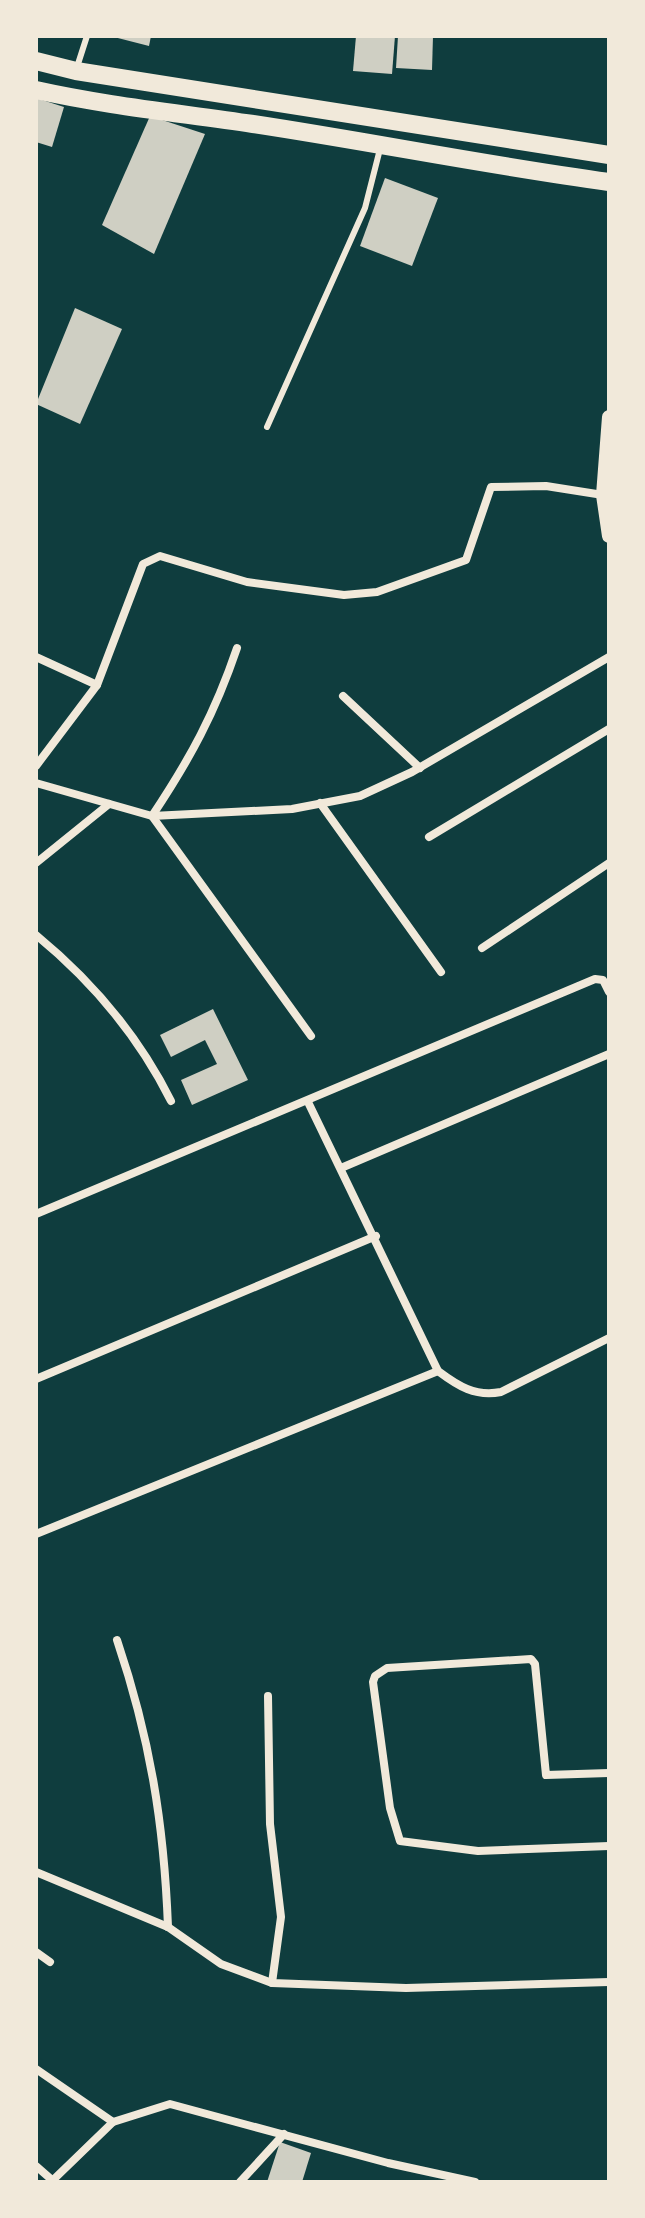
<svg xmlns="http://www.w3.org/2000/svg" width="645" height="2218" font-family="'Fira Sans Condensed',sans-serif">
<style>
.building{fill:#cfcfc3}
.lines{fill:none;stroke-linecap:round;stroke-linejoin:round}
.service{stroke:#f1e9da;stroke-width:6}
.minor{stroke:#f1e9da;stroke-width:8}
.tertiary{stroke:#f1e9da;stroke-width:14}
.primary{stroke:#f1e9da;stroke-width:18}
</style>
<rect width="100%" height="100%" fill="#0f3d3e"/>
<g class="building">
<path d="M 110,36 L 151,36 L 149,46 Z"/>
<path d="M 356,36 L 395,36 L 392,74 L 353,71 Z"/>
<path d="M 398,36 L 433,36 L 432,70 L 396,68 Z"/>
<path d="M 36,98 L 64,107 L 52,147 L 36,142 Z"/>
<path d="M 150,116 L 205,134 L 154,254 L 102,225 Z"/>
<path d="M 385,178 L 438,198 L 412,266 L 360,246 Z"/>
<path d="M 75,308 L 122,329 L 80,424 L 36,404 Z"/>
<path d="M 213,1009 L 248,1080 L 192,1105 L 181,1080 L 217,1064 L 205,1040 L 171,1057 L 160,1035 Z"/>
<path d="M 280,2142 L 311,2153 L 302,2182 L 267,2182 Z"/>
</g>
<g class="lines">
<g class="service">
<path d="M 77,67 L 87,36"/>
<path d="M 267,427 L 365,208 L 380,149"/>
</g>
<g class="minor">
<path d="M 237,648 C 215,713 190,759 152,816 L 311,1036"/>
<path d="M 36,657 L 97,685"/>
<path d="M 343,696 L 420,768"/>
<path d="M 36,766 L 97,685 L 143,564 L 160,556 L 247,582 L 344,595 L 377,592 L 466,560 L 491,487 L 546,486 L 603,495"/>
<path d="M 36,783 L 152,816 L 292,809 L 360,796 L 412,772 L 609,657"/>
<path d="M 320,803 L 441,972"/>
<path d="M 429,837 L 609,729"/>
<path d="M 36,863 L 109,804"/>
<path d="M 36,935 C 92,981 139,1037 171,1101"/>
<path d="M 482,948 L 609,863"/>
<path d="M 308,1102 L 438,1371 C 458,1386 475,1397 501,1392 L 609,1338"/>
<path d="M 341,1168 L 609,1054"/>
<path d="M 36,1214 L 595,979 L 603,980 L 609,992"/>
<path d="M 36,1379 L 376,1236"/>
<path d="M 36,1534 L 438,1371"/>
<path d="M 117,1640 C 150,1738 164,1823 168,1927"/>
<path d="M 268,1696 L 270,1824 L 281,1917 L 272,1983"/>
<path d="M 609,1773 L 546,1775 L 535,1664 L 531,1659 L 387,1668 L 375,1676 L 373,1682 L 390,1808 L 400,1841 L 478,1851 L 609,1846"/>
<path d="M 36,1872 L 168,1927 L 221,1964 L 272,1983 L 406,1988 L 609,1982"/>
<path d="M 36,1952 L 50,1962"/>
<path d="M 36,2069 L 113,2122 L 170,2104 L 388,2163 L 475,2182"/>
<path d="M 36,2166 L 52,2180"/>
<path d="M 51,2182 L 113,2122"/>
<path d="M 240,2182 L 284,2134"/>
</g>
<path class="tertiary" d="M 609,417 L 603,495 L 609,536"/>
<g class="primary">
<path d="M 36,61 L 76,71 L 609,155"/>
<path d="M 36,90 C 108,106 180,113 253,124 C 372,142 490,166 609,182"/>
</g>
</g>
<rect width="645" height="2218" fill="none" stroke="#f1e9da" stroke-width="76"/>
</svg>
